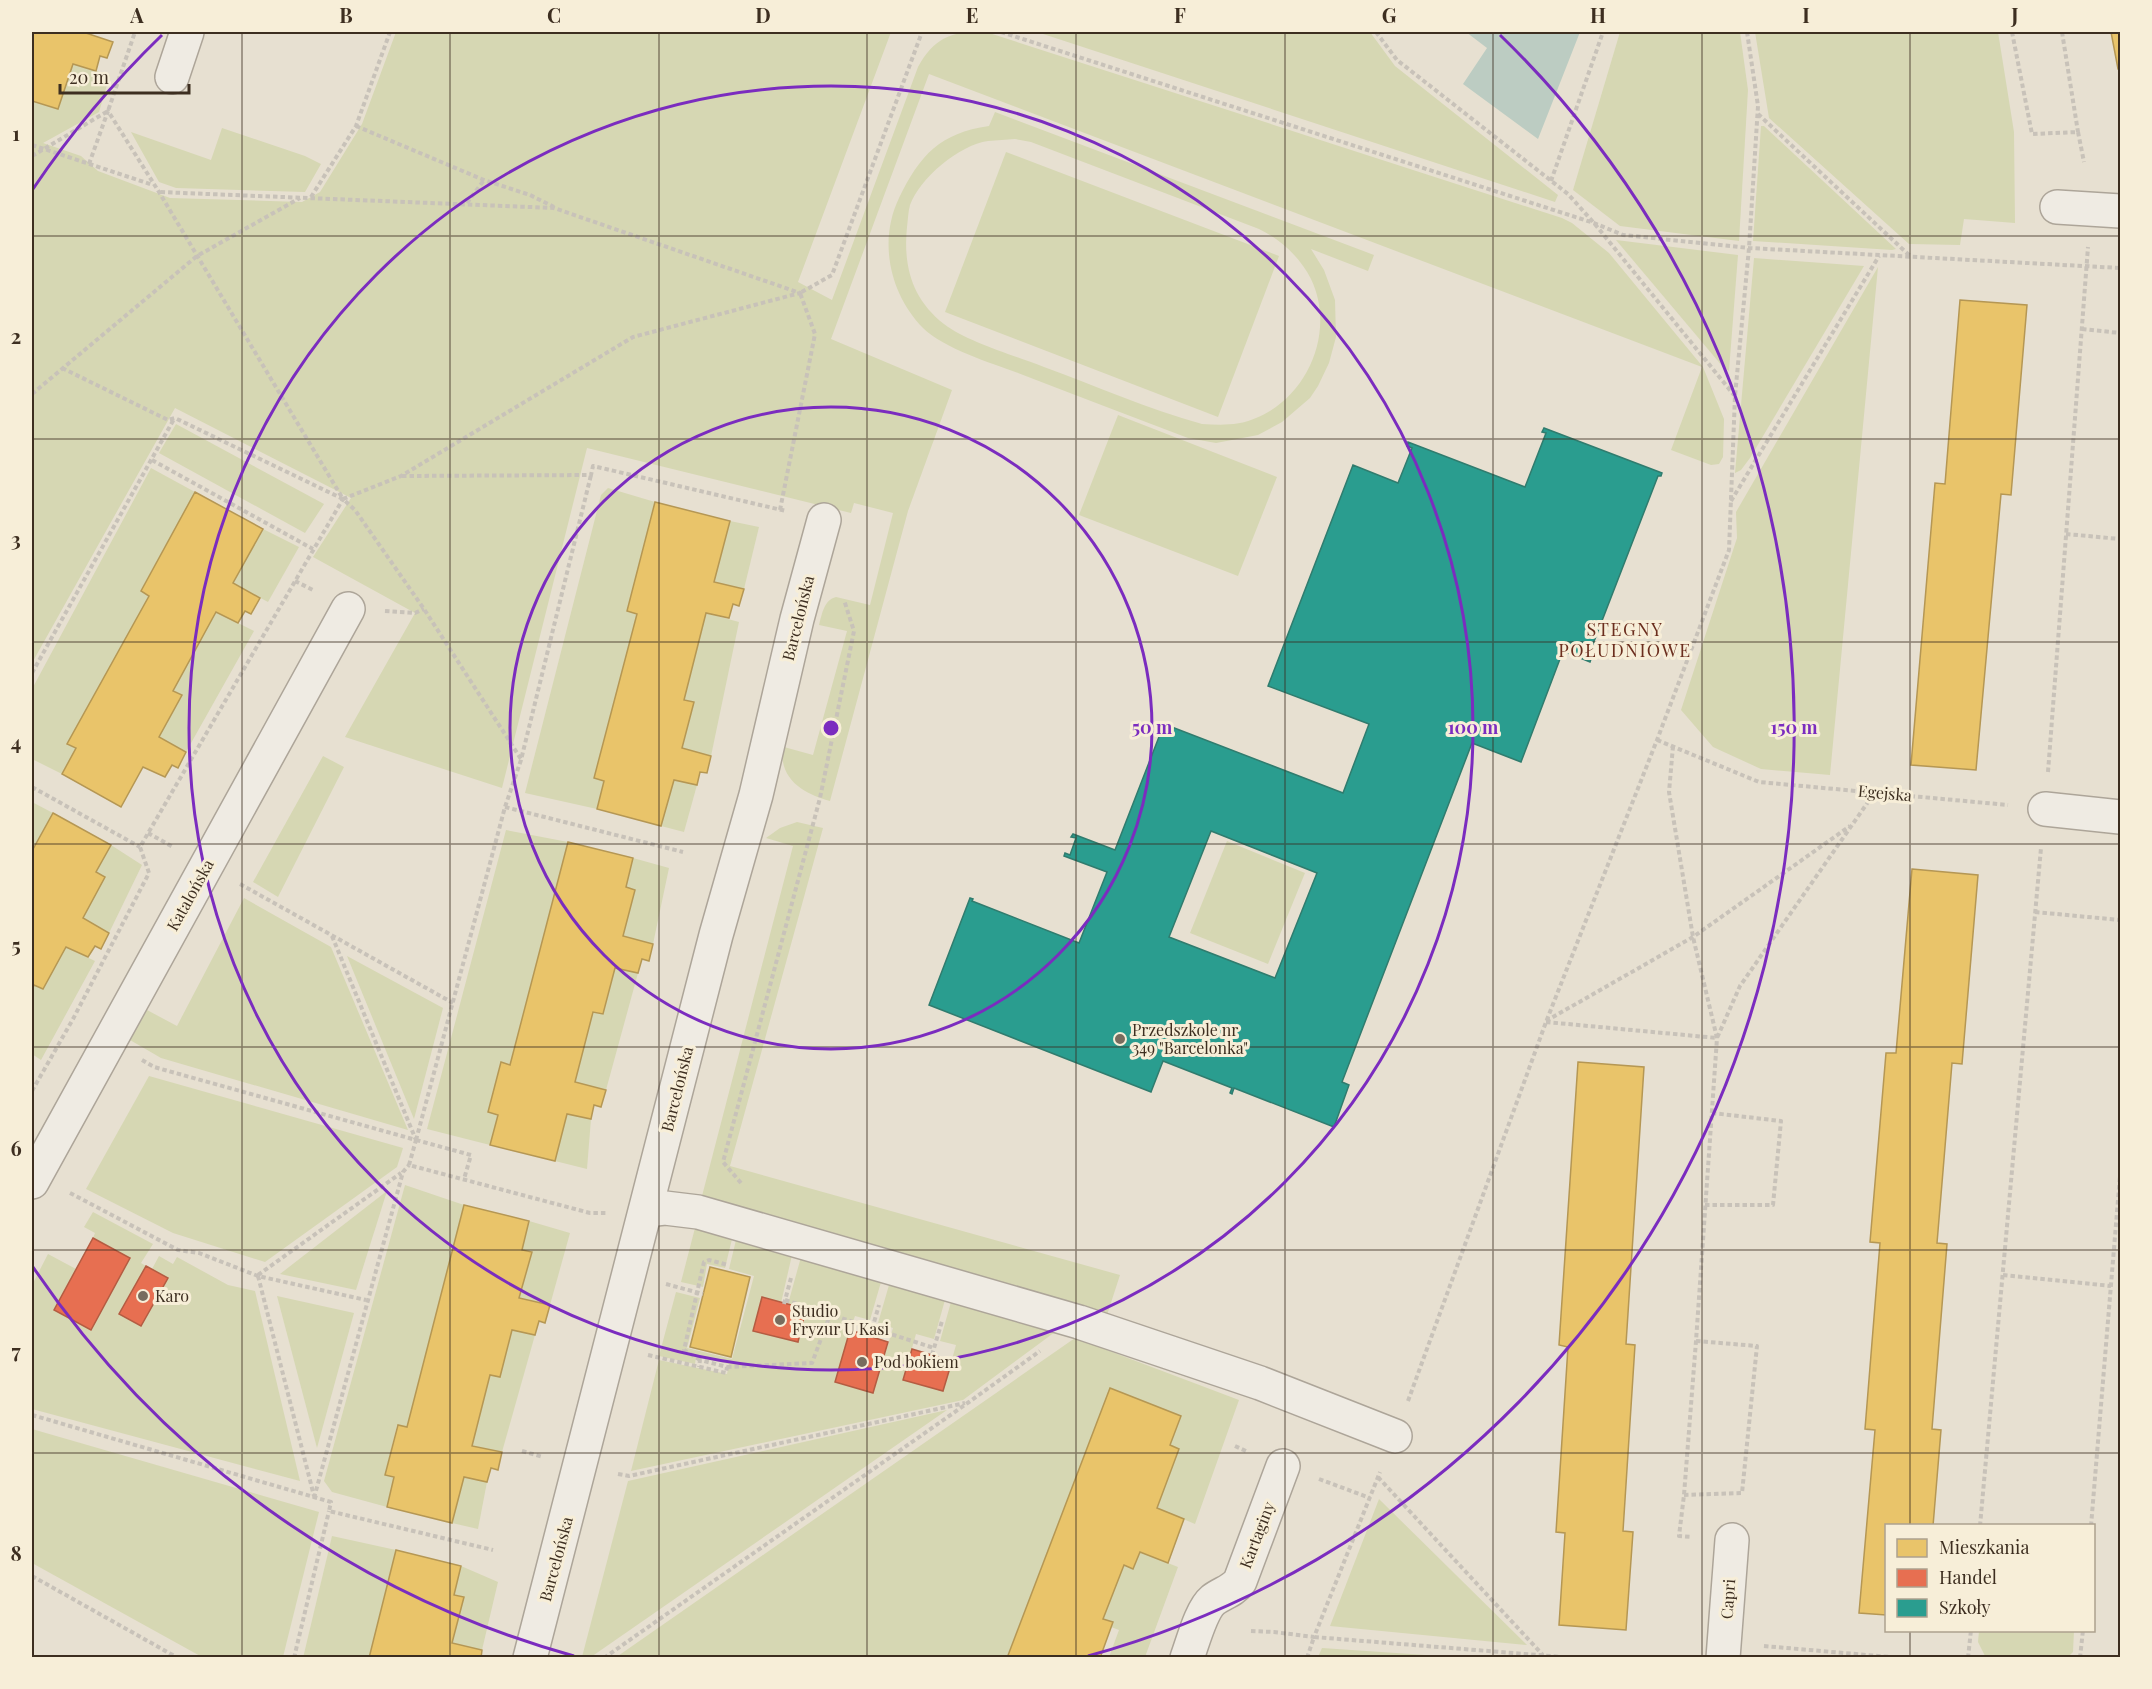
<svg xmlns="http://www.w3.org/2000/svg" width="2152" height="1689" font-family="'Playfair Display',serif">
<style>
.green{fill:#d6d7b3;fill-rule:evenodd}
.water{fill:#bcccc2}
.homes{fill:#e9c46a;stroke:#b59754;stroke-width:1.5}
.shops{fill:#e76f51;stroke:#b45c42;stroke-width:1.5}
.schools{fill:#2a9d8f;stroke:#307c6e;stroke-width:1.5;fill-rule:evenodd}
.lines{fill:none;stroke-linecap:round;stroke-linejoin:round}
.street-casing{stroke:#ada599;stroke-width:36}
.path{stroke:#c8c2b9;stroke-width:4;stroke-dasharray:4.5 3;stroke-linecap:butt}
.street{stroke:#efebe3;stroke-width:33}
.grid{fill:none;stroke:#3d2e20;stroke-width:1.5;stroke-opacity:0.55}
.ring{fill:none;stroke:#7b2cbf;stroke-width:3}
.poi-dot{fill:#786c5e;stroke:#f7eed8;stroke-width:2}
.labels{text-anchor:middle;stroke-width:6;stroke-linejoin:round;paint-order:stroke}
.street-label{font-size:16px;fill:#3d2e20;stroke:#f7eed8}
.poi-label{font-size:16px;fill:#3d2e20;stroke:#f7eed8;text-anchor:start}
.neighbourhood-label{font-size:18px;letter-spacing:1.5px;fill:#6b2e1e;stroke:#f7eed8}
.centre{fill:#7b2cbf;stroke:#f7eed8;stroke-width:3}
.ring-label{font-size:18px;text-anchor:middle;font-weight:bold;fill:#7b2cbf;stroke:#f7eed8;stroke-width:6;stroke-linejoin:round;paint-order:stroke}
.neatline{fill:none;stroke:#3d2e20;stroke-width:2}
.grid-label{font-size:20px;text-anchor:middle;font-weight:bold;fill:#3d2e20}
</style>
<rect width="100%" height="100%" fill="#e7e0d1"/>
<g class="green">
<path d="M 396,32 L 891,32 L 798,282 L 832,300 L 918,67 C 935,36 953,31 986,32 L 1562,218 L 1572,223 L 1609,253 L 1703,367 L 1724,419 L 1723,457 L 1719,464 L 1711,465 L 1671,450 L 1702,367 L 929,74 L 831,339 L 952,390 L 908,511 L 830,801 C 811,796 787,785 783,762 C 782,758 784,752 784,747 L 813,755 L 847,631 L 819,625 C 822,614 824,600 836,597 L 870,605 L 893,513 L 854,503 L 851,513 L 587,448 L 502,788 L 345,737 L 415,613 L 313,557 L 351,498 L 175,408 L 32,663 L 32,101 L 58,109 L 73,64 L 110,75 L 99,112 L 43,143 L 81,156 L 98,171 L 170,198 L 302,202 L 320,192 L 362,124 Z"/>
<path d="M 1037,32 L 1370,32 L 1395,66 L 1558,195 L 1555,202 Z"/>
<path d="M 1620,32 L 1740,32 L 1748,90 L 1739,241 L 1620,226 L 1573,190 Z"/>
<path d="M 1755,32 L 1998,32 L 2014,132 L 2015,223 L 1964,219 L 1960,245 L 1909,244 L 1769,118 Z"/>
<path d="M 995,112 L 1374,255 L 1368,271 L 1311,249 L 1324,270 L 1335,300 L 1336,337 L 1329,363 L 1318,386 L 1310,398 L 1282,422 L 1258,435 L 1216,443 L 1188,438 C 1131,416 1074,395 1018,373 C 991,363 943,348 923,328 C 890,294 878,242 899,198 C 920,155 940,133 989,126 ZM 1015,139 L 1031,142 L 1259,229 C 1280,239 1300,257 1311,279 C 1336,331 1308,397 1256,418 C 1239,426 1220,425 1202,424 C 1148,409 1096,386 1044,367 C 1016,356 967,342 944,324 C 912,299 903,266 907,227 C 908,220 908,212 910,205 C 920,178 959,145 988,141 C 997,140 1006,140 1015,139 Z"/>
<path d="M 1761,126 L 1764,126 L 1896,249 L 1892,250 L 1753,241 Z"/>
<path d="M 222,128 L 305,156 L 321,164 L 305,192 L 176,188 L 159,182 L 131,132 L 211,160 Z"/>
<path d="M 1006,152 L 1279,256 L 1218,417 L 945,312 Z"/>
<path d="M 1616,240 L 1738,255 L 1729,371 L 1723,367 Z"/>
<path d="M 1754,258 L 1864,266 L 1750,458 L 1741,470 L 1735,473 Z"/>
<path d="M 1878,267 L 1830,775 L 1761,769 L 1713,747 L 1681,710 L 1737,538 L 1736,512 Z"/>
<path d="M 1118,415 L 1277,477 L 1238,576 L 1079,515 Z"/>
<path d="M 176,424 L 324,504 L 305,533 L 159,453 Z"/>
<path d="M 151,468 L 195,492 L 141,590 L 149,596 L 68,744 L 76,748 L 62,774 L 32,759 L 32,689 Z"/>
<path d="M 608,488 L 655,502 L 627,611 L 637,614 L 594,778 L 604,781 L 597,809 L 525,793 L 601,495 Z"/>
<path d="M 730,521 L 759,527 L 744,589 L 714,582 Z"/>
<path d="M 263,529 L 299,547 L 268,602 L 233,583 Z"/>
<path d="M 216,612 L 254,631 L 186,752 L 159,737 L 182,696 L 173,691 Z"/>
<path d="M 706,613 L 739,622 L 711,756 L 682,748 L 693,702 L 684,700 Z"/>
<path d="M 323,756 L 344,767 L 278,897 L 253,882 Z"/>
<path d="M 674,780 L 697,785 L 684,832 L 661,826 Z"/>
<path d="M 32,802 L 53,813 L 32,851 Z"/>
<path d="M 797,822 L 823,828 L 730,1166 L 1120,1275 L 1107,1315 L 702,1196 L 793,846 L 766,838 L 780,828 Z"/>
<path d="M 506,830 L 568,842 L 510,1065 L 501,1063 L 488,1112 L 498,1115 L 490,1145 L 427,1129 Z"/>
<path d="M 1227,841 L 1305,873 L 1268,964 L 1190,933 Z"/>
<path d="M 111,845 L 142,865 L 109,933 L 83,918 L 105,877 L 96,872 Z"/>
<path d="M 633,858 L 669,868 L 653,944 L 623,936 L 635,890 L 626,887 Z"/>
<path d="M 244,898 L 331,947 L 408,1130 L 161,1058 L 130,1040 L 147,1010 L 177,1026 Z"/>
<path d="M 66,947 L 95,961 L 41,1060 L 32,1054 L 32,990 L 34,985 L 43,989 Z"/>
<path d="M 347,956 L 443,1008 L 414,1119 Z"/>
<path d="M 615,968 L 638,973 L 606,1090 L 575,1082 L 593,1012 L 603,1014 Z"/>
<path d="M 149,1076 L 403,1148 L 397,1167 L 265,1262 L 173,1233 L 86,1189 Z"/>
<path d="M 567,1114 L 591,1119 L 587,1169 L 555,1161 Z"/>
<path d="M 405,1185 L 464,1205 L 407,1427 L 397,1425 L 385,1474 L 394,1477 L 387,1507 L 332,1492 L 324,1481 Z"/>
<path d="M 387,1191 L 356,1290 L 280,1274 Z"/>
<path d="M 93,1212 L 153,1244 L 141,1263 L 146,1266 L 119,1313 L 141,1326 L 168,1278 L 152,1269 L 159,1256 L 173,1264 L 177,1257 L 228,1285 L 255,1291 L 300,1481 L 32,1409 L 32,1285 L 48,1254 L 76,1269 L 54,1310 L 90,1329 L 130,1258 L 93,1238 L 95,1233 L 84,1227 Z"/>
<path d="M 529,1221 L 570,1233 L 550,1305 L 519,1298 L 532,1253 L 522,1250 Z"/>
<path d="M 695,1228 L 732,1239 L 725,1268 L 707,1264 L 703,1287 L 681,1282 Z"/>
<path d="M 736,1240 L 792,1255 L 781,1303 L 798,1342 L 806,1310 L 788,1304 L 801,1257 L 881,1282 L 870,1320 L 855,1316 L 850,1330 L 873,1393 L 893,1328 L 878,1323 L 889,1285 L 945,1300 L 934,1339 L 916,1334 L 903,1380 L 943,1391 L 956,1345 L 940,1341 L 951,1302 L 1055,1332 L 963,1400 L 631,1471 L 659,1360 L 727,1374 L 729,1364 L 696,1357 L 695,1364 L 659,1356 L 676,1292 L 700,1298 L 687,1348 L 732,1359 L 754,1276 L 729,1269 Z"/>
<path d="M 277,1296 L 354,1313 L 317,1448 Z"/>
<path d="M 512,1330 L 535,1335 L 502,1452 L 472,1446 L 490,1375 Z"/>
<path d="M 1075,1338 L 1239,1400 L 1195,1524 L 1157,1508 L 1170,1445 L 1181,1416 L 1110,1389 L 1007,1657 L 615,1658 Z"/>
<path d="M 947,1410 L 591,1657 L 582,1657 L 628,1481 Z"/>
<path d="M 32,1429 L 319,1512 L 283,1657 L 202,1657 L 32,1563 Z"/>
<path d="M 464,1477 L 487,1482 L 478,1529 L 452,1523 Z"/>
<path d="M 1379,1499 L 1527,1645 L 1330,1626 Z"/>
<path d="M 332,1536 L 396,1550 L 369,1657 L 303,1658 Z"/>
<path d="M 1140,1552 L 1178,1567 L 1145,1657 L 1112,1658 L 1109,1657 L 1119,1630 L 1111,1627 L 1113,1622 L 1103,1619 L 1124,1565 Z"/>
<path d="M 461,1566 L 498,1582 L 482,1650 L 452,1643 L 464,1597 L 454,1595 Z"/>
<path d="M 1979,1631 L 2074,1631 L 2073,1652 L 2068,1657 L 1985,1656 L 1978,1642 Z"/>
<path d="M 1322,1648 L 1455,1657 L 1318,1657 Z"/>
</g>
<path class="water" d="M 1466,32 L 1580,32 L 1538,139 L 1463,84 L 1487,48 Z"/>
<g class="homes">
<path d="M 32,32 L 83,32 L 113,42 L 107,58 L 100,56 L 96,71 L 73,64 L 58,109 L 32,101 Z"/>
<path d="M 2111,32 L 2120,32 L 2120,69 L 2118,69 Z"/>
<path d="M 1960,300 L 2027,305 L 2011,495 L 2001,494 L 1976,770 L 1911,765 L 1935,483 L 1945,484 Z"/>
<path d="M 195,492 L 263,529 L 233,583 L 260,598 L 251,614 L 245,611 L 238,623 L 216,612 L 173,691 L 182,695 L 159,737 L 186,752 L 178,768 L 172,765 L 165,777 L 143,767 L 121,807 L 62,774 L 76,748 L 67,744 L 149,596 L 141,591 Z"/>
<path d="M 655,502 L 730,521 L 714,582 L 744,589 L 739,606 L 733,604 L 729,618 L 706,613 L 684,700 L 694,702 L 682,748 L 711,756 L 707,773 L 700,772 L 697,785 L 674,780 L 661,826 L 597,809 L 604,781 L 594,778 L 637,614 L 627,611 Z"/>
<path d="M 53,813 L 111,845 L 96,872 L 105,877 L 83,918 L 109,933 L 101,949 L 95,946 L 88,957 L 66,947 L 43,989 L 34,985 L 32,990 L 32,851 Z"/>
<path d="M 568,842 L 633,858 L 626,887 L 635,890 L 623,936 L 653,944 L 649,961 L 642,959 L 638,973 L 615,968 L 603,1014 L 593,1012 L 575,1082 L 606,1090 L 601,1107 L 594,1105 L 591,1119 L 567,1114 L 555,1161 L 490,1145 L 498,1115 L 488,1112 L 501,1062 L 510,1065 Z"/>
<path d="M 1912,869 L 1978,875 L 1962,1064 L 1952,1063 L 1937,1243 L 1947,1244 L 1932,1429 L 1941,1430 L 1933,1526 L 1886,1526 L 1886,1615 L 1859,1613 L 1875,1430 L 1865,1429 L 1880,1243 L 1870,1242 L 1886,1053 L 1896,1053 Z"/>
<path d="M 1578,1062 L 1644,1067 L 1626,1344 L 1635,1345 L 1623,1531 L 1633,1532 L 1626,1630 L 1559,1625 L 1565,1533 L 1556,1532 L 1568,1347 L 1559,1345 Z"/>
<path d="M 464,1205 L 529,1221 L 522,1250 L 532,1252 L 519,1298 L 550,1305 L 545,1323 L 539,1321 L 535,1335 L 512,1330 L 500,1377 L 490,1375 L 472,1446 L 502,1452 L 498,1470 L 491,1468 L 487,1482 L 464,1477 L 452,1523 L 387,1507 L 394,1477 L 385,1475 L 398,1425 L 407,1427 Z"/>
<path d="M 710,1267 L 750,1277 L 731,1357 L 690,1347 Z"/>
<path d="M 1110,1388 L 1181,1416 L 1170,1445 L 1179,1449 L 1157,1508 L 1184,1519 L 1168,1563 L 1140,1552 L 1133,1569 L 1124,1565 L 1103,1619 L 1113,1622 L 1100,1658 L 1007,1658 Z"/>
<path d="M 396,1550 L 461,1566 L 454,1595 L 464,1597 L 452,1643 L 482,1650 L 481,1658 L 369,1658 Z"/>
</g>
<g class="shops">
<path d="M 93,1238 L 130,1258 L 91,1330 L 54,1310 Z"/>
<path d="M 146,1266 L 168,1278 L 141,1326 L 119,1314 Z"/>
<path d="M 762,1297 L 806,1309 L 798,1342 L 753,1331 Z"/>
<path d="M 850,1330 L 888,1342 L 873,1393 L 835,1382 Z"/>
<path d="M 912,1349 L 952,1361 L 943,1391 L 903,1380 Z"/>
</g>
<path class="schools" d="M 1544,428 L 1662,473 L 1661,476 L 1658,476 L 1588,657 L 1591,659 L 1590,662 L 1563,651 L 1521,762 L 1472,743 L 1342,1082 L 1349,1085 L 1334,1127 L 1234,1088 L 1232,1094 L 1230,1093 L 1232,1088 L 1163,1061 L 1151,1092 L 929,1005 L 970,898 L 973,899 L 972,901 L 1079,943 L 1107,872 L 1064,856 L 1065,853 L 1070,855 L 1076,838 L 1071,837 L 1073,834 L 1115,850 L 1164,724 L 1343,793 L 1369,724 L 1268,686 L 1353,465 L 1398,483 L 1412,448 L 1407,446 L 1408,442 L 1525,487 L 1546,433 L 1542,432 ZM 1211,831 L 1317,873 L 1275,978 L 1169,937 Z"/>
<g class="lines">
<defs>
<g id="street">
<path d="M 172,77 L 187,32"/>
<path d="M 2057,207 L 2120,211"/>
<path d="M 2045,809 L 2120,817"/>
<path d="M 32,1182 L 348,609"/>
<path d="M 646,1210 L 665,1208 L 698,1212 L 1079,1322 L 1260,1383 L 1395,1436"/>
<path d="M 530,1658 L 716,935 L 756,795 L 797,619 L 824,520"/>
<path d="M 1187,1658 C 1193,1642 1201,1610 1213,1600 C 1222,1593 1233,1591 1240,1581 L 1283,1466"/>
<path d="M 1723,1658 L 1732,1540"/>
</g>
</defs>
<use href="#street" class="street-casing"/>
<g class="path">
<path d="M 1001,32 L 1594,223 L 1623,235 L 1749,248 L 2120,268"/>
<path d="M 1376,32 L 1397,60 L 1568,194 L 1594,223 L 1734,395"/>
<path d="M 2012,32 L 2032,134 L 2078,132 L 2084,162"/>
<path d="M 2062,32 L 2078,132"/>
<path d="M 1758,114 L 1910,256"/>
<path d="M 356,126 L 484,180 L 530,195 L 554,207"/>
<path d="M 32,145 L 153,185"/>
<path d="M 32,156 L 108,111 L 135,32"/>
<path d="M 89,164 L 108,111 L 159,192 L 343,499 L 401,476 L 633,337 L 800,293 L 554,208 L 159,192"/>
<path d="M 1551,181 L 1603,32"/>
<path d="M 311,197 L 356,126 L 390,32"/>
<path d="M 467,203 L 484,180"/>
<path d="M 2082,329 L 2120,333"/>
<path d="M 62,368 L 168,420 L 175,418 L 343,499 L 355,510 L 424,609 L 521,759"/>
<path d="M 32,394 L 197,256 L 300,198"/>
<path d="M 152,460 L 313,549"/>
<path d="M 402,476 L 591,475 L 593,466 L 786,511"/>
<path d="M 1731,501 L 1879,256"/>
<path d="M 780,510 L 815,334 L 800,293 L 832,275 L 922,32"/>
<path d="M 2066,534 L 2120,539"/>
<path d="M 295,581 L 313,590"/>
<path d="M 385,611 L 415,613 L 424,609"/>
<path d="M 32,673 L 174,419"/>
<path d="M 1657,740 L 1759,782 L 2008,805"/>
<path d="M 1673,746 L 1669,792 L 1693,937 L 1717,1038 L 1696,1341 L 1684,1495 L 1679,1536 L 1692,1537"/>
<path d="M 2048,772 L 2088,247"/>
<path d="M 32,787 L 140,847"/>
<path d="M 505,807 L 683,852"/>
<path d="M 148,833 L 173,847"/>
<path d="M 240,884 L 453,1003"/>
<path d="M 2035,912 L 2120,920"/>
<path d="M 332,936 L 416,1140"/>
<path d="M 1546,1021 L 1693,937 L 1850,826"/>
<path d="M 1546,1022 L 1717,1038 L 1740,986 L 1875,792"/>
<path d="M 142,1060 L 154,1067 L 416,1140 L 409,1165 L 590,1213 L 606,1213"/>
<path d="M 32,1091 L 73,1019 L 149,873 L 140,847 L 343,499"/>
<path d="M 416,1140 L 505,807 L 521,760 L 591,475"/>
<path d="M 416,1140 L 471,1155 L 464,1179"/>
<path d="M 741,1183 L 723,1162 L 820,798 L 854,631 L 844,600"/>
<path d="M 70,1193 L 178,1250 L 199,1253 L 258,1276 L 366,1300"/>
<path d="M 1705,1205 L 1773,1205 L 1781,1121 L 1712,1113"/>
<path d="M 258,1275 L 401,1173"/>
<path d="M 2003,1275 L 2111,1286"/>
<path d="M 258,1276 L 314,1496"/>
<path d="M 666,1284 L 703,1294"/>
<path d="M 785,1300 L 934,1348"/>
<path d="M 784,1304 L 791,1278"/>
<path d="M 870,1336 L 879,1305"/>
<path d="M 648,1355 L 726,1373 L 727,1367 L 700,1360 L 699,1367"/>
<path d="M 932,1355 L 942,1321"/>
<path d="M 700,1360 L 684,1350 L 704,1262 L 709,1260 L 728,1265"/>
<path d="M 727,1367 L 812,1363 L 830,1315"/>
<path d="M 1408,1401 L 1546,1022 L 1657,740 L 1729,550 L 1735,396 L 1749,248 L 1758,106 L 1747,32"/>
<path d="M 32,1415 L 331,1502 L 329,1511 L 493,1550"/>
<path d="M 1235,1446 L 1248,1452"/>
<path d="M 522,1451 L 543,1457"/>
<path d="M 618,1474 L 629,1476 L 965,1403"/>
<path d="M 1378,1477 L 1542,1654 L 1540,1658"/>
<path d="M 1319,1479 L 1370,1498"/>
<path d="M 1684,1495 L 1742,1493 L 1757,1346 L 1696,1341"/>
<path d="M 314,1498 L 403,1172 L 409,1165"/>
<path d="M 1980,1526 L 2041,848"/>
<path d="M 2091,1526 L 2120,1176"/>
<path d="M 32,1576 L 178,1658"/>
<path d="M 1251,1631 L 1274,1632 L 1314,1637 L 1380,1472"/>
<path d="M 1764,1646 L 1901,1658"/>
<path d="M 294,1658 L 329,1511"/>
<path d="M 604,1658 L 969,1402 L 1040,1351"/>
<path d="M 1307,1658 L 1314,1637 L 1575,1658"/>
<path d="M 1968,1658 L 1971,1630"/>
<path d="M 2080,1658 L 2083,1630"/>
</g>
<use href="#street" class="street"/>
</g>
<path class="grid" d="M 242,32 L 242,1658M 450,32 L 450,1658M 659,32 L 659,1658M 867,32 L 867,1658M 1076,32 L 1076,1658M 1285,32 L 1285,1658M 1493,32 L 1493,1658M 1702,32 L 1702,1658M 1910,32 L 1910,1526M 32,236 L 2120,236M 32,439 L 2120,439M 32,642 L 2120,642M 32,844 L 2120,844M 32,1047 L 2120,1047M 32,1250 L 2120,1250M 32,1453 L 2120,1453M 1910,1630 L 1910,1658"/>
<g class="ring">
<circle cx="831" cy="728" r="321"/>
<circle cx="831" cy="728" r="642"/>
<path d="M574 1656A963 963 0 0 1 33 1267M33 189A963 963 0 0 1 162 35M1500 35A963 963 0 0 1 1088 1656"/>
</g>
<g class="poi-dot">
<circle cx="1120" cy="1039" r="6"/>
<circle cx="143" cy="1296" r="6"/>
<circle cx="780" cy="1320" r="6"/>
<circle cx="862" cy="1362" r="6"/>
</g>
<g class="labels">
<g class="street-label">
<text transform="translate(798 618) rotate(-76)" y="6">Barcelońska</text>
<text transform="translate(1885 793) rotate(5)" y="6">Egejska</text>
<text transform="translate(190 895) rotate(-61)" y="6">Katalońska</text>
<text transform="translate(677 1089) rotate(-76)" y="6">Barcelońska</text>
<text transform="translate(1257 1535) rotate(-69)" y="6">Kartaginy</text>
<text transform="translate(556 1559) rotate(-75)" y="6">Barcelońska</text>
<text transform="translate(1728 1599) rotate(-86)" y="6">Capri</text>
</g>
<g class="poi-label">
<text x="1132" y="1036">Przedszkole nr<tspan x="1132" dy="18">349 "Barcelonka"</tspan></text>
<text x="155" y="1302">Karo</text>
<text x="792" y="1317">Studio<tspan x="792" dy="18">Fryzur U Kasi</tspan></text>
<text x="874" y="1368">Pod bokiem</text>
</g>
<g class="neighbourhood-label">
<text x="1625" y="636">STEGNY<tspan x="1625" dy="21">POŁUDNIOWE</tspan></text>
</g>
</g>
<circle cx="831" cy="728" r="9" class="centre"/>
<g class="ring-label">
<text x="1152" y="734">50 m</text>
<text x="1473" y="734">100 m</text>
<text x="1794" y="734">150 m</text>
</g>
<rect width="2152" height="1689" fill="none" stroke="#f7eed8" stroke-width="66"/>
<rect x="1885" y="1524" width="210" height="108" fill="#f7eed8" stroke="#ada18e" stroke-width="1.5"/>
<rect x="1897" y="1539" width="30" height="18" fill="#e9c46a" stroke="#ada18e" stroke-width="1.5"/>
<text x="1939" y="1554" font-size="18" fill="#3d2e20">Mieszkania</text>
<rect x="1897" y="1569" width="30" height="18" fill="#e76f51" stroke="#ada18e" stroke-width="1.5"/>
<text x="1939" y="1584" font-size="18" fill="#3d2e20">Handel</text>
<rect x="1897" y="1599" width="30" height="18" fill="#2a9d8f" stroke="#ada18e" stroke-width="1.5"/>
<text x="1939" y="1614" font-size="18" fill="#3d2e20">Szkoły</text>
<path d="M60 84v9h129v-9" fill="none" stroke="#3d2e20" stroke-width="3"/>
<text x="69" y="84" font-size="18" fill="#3d2e20" stroke="#f7eed8" stroke-width="4.5" paint-order="stroke">20 m</text>
<rect x="33" y="33" width="2086" height="1623" class="neatline"/>
<g class="grid-label">
<text x="137" y="23">A</text>
<text x="346" y="23">B</text>
<text x="554" y="23">C</text>
<text x="763" y="23">D</text>
<text x="972" y="23">E</text>
<text x="1180" y="23">F</text>
<text x="1389" y="23">G</text>
<text x="1598" y="23">H</text>
<text x="1806" y="23">I</text>
<text x="2015" y="23">J</text>
<text x="16" y="141">1</text>
<text x="16" y="344">2</text>
<text x="16" y="547">3</text>
<text x="16" y="750">4</text>
<text x="16" y="953">5</text>
<text x="16" y="1156">6</text>
<text x="16" y="1359">7</text>
<text x="16" y="1561">8</text>
</g>
</svg>
